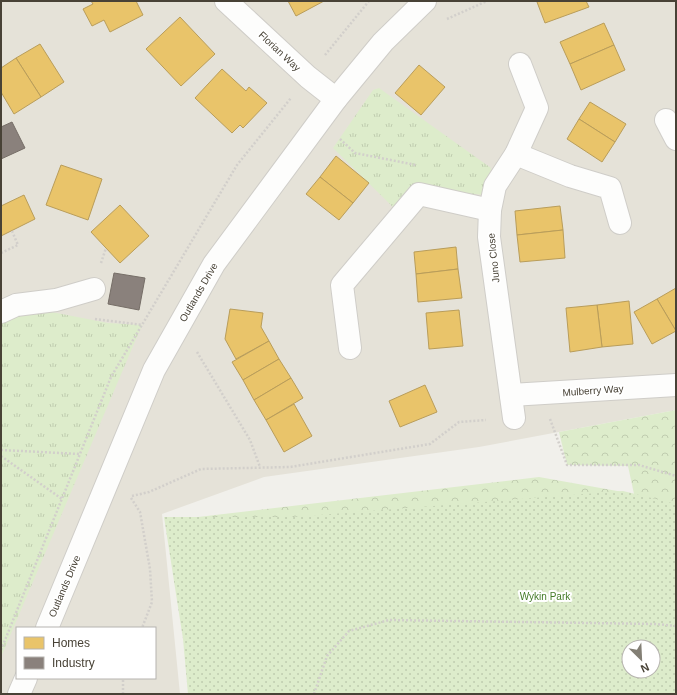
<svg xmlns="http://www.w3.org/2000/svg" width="677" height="695" font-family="Arial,sans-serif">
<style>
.residential{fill:#e5e2d8;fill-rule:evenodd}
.grass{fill:url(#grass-tufts)}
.forest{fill:url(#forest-crowns)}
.park{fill:url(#park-dots);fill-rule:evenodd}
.homes{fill:#e9c46a;stroke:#b99d5a}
.industry{fill:#8a817c;stroke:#766e67}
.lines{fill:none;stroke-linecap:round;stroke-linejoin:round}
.minor-casing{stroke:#cfcdc8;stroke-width:24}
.path{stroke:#d2cfcb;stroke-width:2.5;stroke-dasharray:2 2;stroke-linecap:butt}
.minor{stroke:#fdfdfc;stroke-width:22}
.labels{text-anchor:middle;stroke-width:4;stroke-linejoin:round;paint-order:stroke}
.street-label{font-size:10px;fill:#484236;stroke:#fff}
.park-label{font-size:10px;fill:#447b28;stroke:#fff}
</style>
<defs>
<pattern id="grass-tufts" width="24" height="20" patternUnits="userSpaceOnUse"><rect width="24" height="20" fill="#ddeccb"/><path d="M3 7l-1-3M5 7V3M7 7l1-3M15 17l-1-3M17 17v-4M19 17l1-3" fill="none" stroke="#bfccaf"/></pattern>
<pattern id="forest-crowns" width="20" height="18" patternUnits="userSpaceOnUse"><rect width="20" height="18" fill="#ddeccb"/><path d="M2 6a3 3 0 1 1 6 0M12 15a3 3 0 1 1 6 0" fill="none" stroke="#bfccaf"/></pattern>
<pattern id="park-dots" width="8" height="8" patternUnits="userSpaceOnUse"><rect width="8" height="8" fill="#ddeccb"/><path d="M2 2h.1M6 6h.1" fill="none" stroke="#bfccaf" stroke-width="1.8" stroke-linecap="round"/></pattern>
</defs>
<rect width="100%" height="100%" fill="#f1f0eb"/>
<path class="residential" d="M 1,1 L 676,1 L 676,410 L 479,447 L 264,477 L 162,514 L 180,694 L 1,694 ZM 17,628 L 155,628 L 155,678 L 17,678 Z"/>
<g class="grass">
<path d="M 379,88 L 491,168 L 485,195 L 418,189 L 401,215 L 333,148 L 373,90 Z"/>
<path d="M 16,305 L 108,323 L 142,325 L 1,657 L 1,314 Z"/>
</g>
<path class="forest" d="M 676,410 L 676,614 L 198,517 L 539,477 L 634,494 L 628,466 L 567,465 L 559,432 Z"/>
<path class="park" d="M 623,491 L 676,504 L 676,694 L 188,694 L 183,639 L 164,517 L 293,517 ZM 629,647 L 653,647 L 653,671 L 629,671 Z"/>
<g class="homes">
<path d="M 91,1 L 136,1 L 143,15 L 110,32 L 104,20 L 92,26 L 83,9 L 93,4 Z"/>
<path d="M 288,1 L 324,1 L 296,16 Z"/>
<path d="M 540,1 L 586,1 L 589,7 L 545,23 L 537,2 Z"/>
<path d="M 180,17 L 215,54 L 181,86 L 146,49 Z"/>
<path d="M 604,23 L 614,45 L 570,64 L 560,42 Z"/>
<path d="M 40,44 L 64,82 L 41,97 L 16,58 Z"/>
<path d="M 614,45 L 625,70 L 581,90 L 570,64 Z"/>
<path d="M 16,58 L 41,97 L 14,114 L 1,92 L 1,68 Z"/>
<path d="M 419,65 L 445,87 L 421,115 L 395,93 Z"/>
<path d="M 222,69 L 246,91 L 249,87 L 267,103 L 243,128 L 240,125 L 232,133 L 195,98 Z"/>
<path d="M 590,102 L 626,124 L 615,142 L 579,119 Z"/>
<path d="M 579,119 L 615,142 L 602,162 L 567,139 Z"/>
<path d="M 336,156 L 369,183 L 353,203 L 320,177 Z"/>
<path d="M 61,165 L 102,179 L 88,220 L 46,205 Z"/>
<path d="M 320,177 L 353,203 L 339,220 L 306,194 Z"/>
<path d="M 24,195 L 35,219 L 1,236 L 1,206 Z"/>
<path d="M 120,205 L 149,236 L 120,263 L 91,232 Z"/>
<path d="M 560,206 L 563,230 L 517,235 L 515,211 Z"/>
<path d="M 563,230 L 565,258 L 520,262 L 517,235 Z"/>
<path d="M 456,247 L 458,269 L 416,274 L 414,252 Z"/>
<path d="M 458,269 L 462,298 L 418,302 L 416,274 Z"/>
<path d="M 676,288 L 676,331 L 657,299 Z"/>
<path d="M 657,299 L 676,331 L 652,344 L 634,312 Z"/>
<path d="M 629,301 L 633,344 L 602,347 L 597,305 Z"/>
<path d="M 597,305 L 602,347 L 570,352 L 566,308 Z"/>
<path d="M 230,309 L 263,313 L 261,327 L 269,341 L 236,359 L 225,339 Z"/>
<path d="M 459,310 L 463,346 L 429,349 L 426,313 Z"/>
<path d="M 269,341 L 279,359 L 243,380 L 232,362 Z"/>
<path d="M 279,359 L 291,378 L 254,400 L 243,380 Z"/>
<path d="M 291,378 L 303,398 L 266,420 L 254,400 Z"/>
<path d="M 425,385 L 437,412 L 400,427 L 389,401 Z"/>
<path d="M 294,404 L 312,436 L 284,452 L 266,420 Z"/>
</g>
<g class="industry">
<path d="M 12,122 L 25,148 L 1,159 L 1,127 Z"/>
<path d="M 114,273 L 145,278 L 139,310 L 108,304 Z"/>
</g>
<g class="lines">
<defs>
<g id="minor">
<path d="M 226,1 L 308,77 L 336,99"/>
<path d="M 666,120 L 676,139"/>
<path d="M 516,154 L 570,176 L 610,188 L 620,223"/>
<path d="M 1,312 L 16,305 L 56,300 L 94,289"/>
<path d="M 350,348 L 342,285 L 419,194 L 490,210"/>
<path d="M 511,395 L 676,385"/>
<path d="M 514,418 L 489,237 L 490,210 L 495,186 L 516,154 L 537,108 L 520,64"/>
<path d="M 47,628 L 154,370 L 214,264 L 336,99 L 383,42 L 425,1"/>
<path d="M 19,694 L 26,678"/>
</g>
</defs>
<use href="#minor" class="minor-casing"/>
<g class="path">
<path d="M 447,19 L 487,1"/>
<path d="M 325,55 L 369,1"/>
<path d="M 340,139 L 355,153 L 416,165"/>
<path d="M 1,253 L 18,245 L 12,231"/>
<path d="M 101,263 L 106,248"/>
<path d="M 95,319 L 142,325"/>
<path d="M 197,352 L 250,440 L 260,467"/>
<path d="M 550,419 L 567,465 L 639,465 L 676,476"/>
<path d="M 1,450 L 80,454"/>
<path d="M 1,456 L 62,499"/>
<path d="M 132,496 L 149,492 L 201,469 L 290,467 L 430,444 L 459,422 L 486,420"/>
<path d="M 131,498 L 140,512 L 150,569 L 152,602 L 142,628"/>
<path d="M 1,650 L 111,377 L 237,165 L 291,98"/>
<path d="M 123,694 L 123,678"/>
<path d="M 314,694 L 327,656 L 349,631 L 389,620 L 656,624 L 676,626"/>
</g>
<use href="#minor" class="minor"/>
</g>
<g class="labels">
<g class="street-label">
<text transform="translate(280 51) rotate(43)" y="4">Florian Way</text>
<text transform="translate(493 258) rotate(-96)" y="4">Juno Close</text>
<text transform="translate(198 292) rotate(-60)" y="4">Outlands Drive</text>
<text transform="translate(593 390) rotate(-4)" y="4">Mulberry Way</text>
<text transform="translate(64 586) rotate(-67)" y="4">Outlands Drive</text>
</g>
<g class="park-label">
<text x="545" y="600">Wykin Park</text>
</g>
</g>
<rect width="677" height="695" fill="none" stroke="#484236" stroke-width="4"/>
<rect x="16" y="627" width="140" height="52" fill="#ffffff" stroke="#b6b3af"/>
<rect x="24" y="637" width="20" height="12" fill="#e9c46a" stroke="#b6b3af"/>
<text x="52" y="647" font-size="12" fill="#484236">Homes</text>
<rect x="24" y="657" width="20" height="12" fill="#8a817c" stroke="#b6b3af"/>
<text x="52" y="667" font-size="12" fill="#484236">Industry</text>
<g transform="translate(641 659) rotate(156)"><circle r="19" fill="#ffffff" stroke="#b6b3af"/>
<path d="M0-3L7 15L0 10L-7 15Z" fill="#837f75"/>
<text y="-6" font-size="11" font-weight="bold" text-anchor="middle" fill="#484236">N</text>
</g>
</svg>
